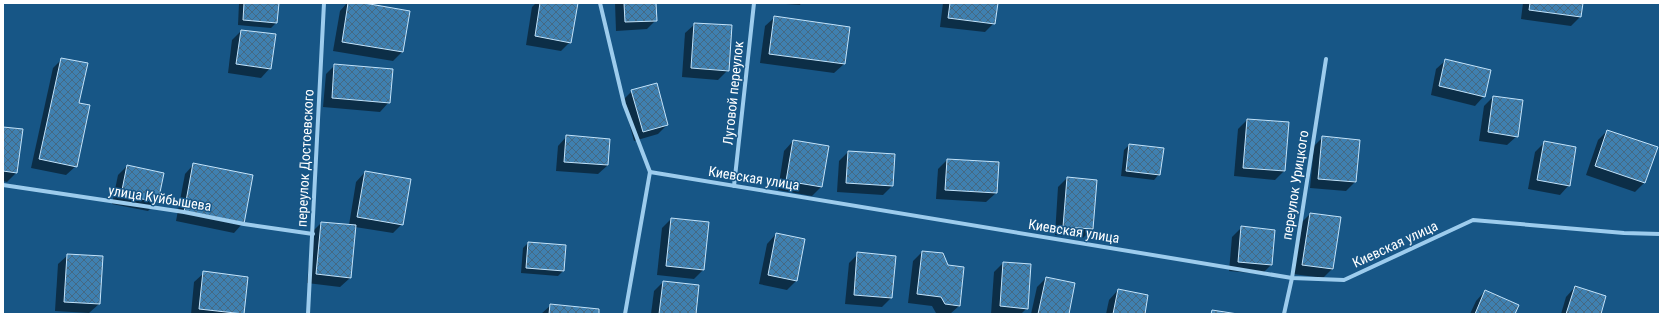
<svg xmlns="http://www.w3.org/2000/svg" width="1663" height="317" font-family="'Roboto Condensed',sans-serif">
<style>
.shadow{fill:#0007}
.building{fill:url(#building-cross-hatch);stroke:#c3e3fa}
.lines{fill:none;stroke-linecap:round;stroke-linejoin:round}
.minor{stroke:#9dcced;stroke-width:4}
.labels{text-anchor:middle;stroke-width:3;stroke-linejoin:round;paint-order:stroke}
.street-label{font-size:14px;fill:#fff;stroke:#175686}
</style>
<defs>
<pattern id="building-cross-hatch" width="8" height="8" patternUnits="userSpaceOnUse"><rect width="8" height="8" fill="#3f80b0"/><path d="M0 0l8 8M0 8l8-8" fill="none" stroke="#456983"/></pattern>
</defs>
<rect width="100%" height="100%" fill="#175686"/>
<g class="shadow">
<path d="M 239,3 L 278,3 L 276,23 L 271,28 L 238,25 Z"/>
<path d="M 347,3 L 358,3 L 409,12 L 402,52 L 393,61 L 333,51 L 340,11 Z"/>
<path d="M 536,3 L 571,3 L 570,42 L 561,51 L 526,45 L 532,7 Z"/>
<path d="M 615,3 L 655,3 L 656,20 L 647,29 L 616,31 Z"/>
<path d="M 772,3 L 801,3 L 800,5 Z"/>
<path d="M 943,3 L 997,3 L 994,23 L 985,32 L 940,27 Z"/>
<path d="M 1523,3 L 1582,3 L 1581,16 L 1571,26 L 1521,19 Z"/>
<path d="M 775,17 L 849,28 L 844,64 L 834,73 L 760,63 L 765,26 Z"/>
<path d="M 695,24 L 728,70 L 718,80 L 682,77 L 685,33 Z"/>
<path d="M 241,31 L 270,68 L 261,78 L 228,73 L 232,40 Z"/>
<path d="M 62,59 L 78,103 L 76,166 L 66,175 L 31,168 L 53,68 Z"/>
<path d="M 1446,60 L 1484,96 L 1475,106 L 1431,95 L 1436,69 Z"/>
<path d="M 335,65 L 389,102 L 380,112 L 323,107 L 326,74 Z"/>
<path d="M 632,91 L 667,125 L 658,134 L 634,141 L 623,100 Z"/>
<path d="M 1493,97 L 1517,136 L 1507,145 L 1479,141 L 1484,106 Z"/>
<path d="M 1247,120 L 1284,171 L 1275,180 L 1234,176 L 1238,129 Z"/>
<path d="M 3,128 L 16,173 L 7,182 L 3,181 Z"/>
<path d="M 1607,131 L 1644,183 L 1635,192 L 1586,175 L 1598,140 Z"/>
<path d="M 567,136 L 608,165 L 598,174 L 556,171 L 558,146 Z"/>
<path d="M 1323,137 L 1355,182 L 1346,191 L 1310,188 L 1314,146 Z"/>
<path d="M 793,141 L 821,187 L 812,196 L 778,190 L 784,151 Z"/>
<path d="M 1544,143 L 1569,185 L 1560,195 L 1528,189 L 1535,152 Z"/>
<path d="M 1129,145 L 1159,174 L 1154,180 L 1121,176 L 1124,150 Z"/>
<path d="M 848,152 L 894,155 L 892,186 L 883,195 L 837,192 L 839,161 Z"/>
<path d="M 947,160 L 998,163 L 996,193 L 986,202 L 936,199 L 938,169 Z"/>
<path d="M 194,164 L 243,223 L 234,233 L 176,221 L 185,174 Z"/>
<path d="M 127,166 L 157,202 L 148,211 L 112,204 L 118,175 Z"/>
<path d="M 365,172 L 402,224 L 393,233 L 355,227 L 350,278 L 340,287 L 307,283 L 312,232 L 321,223 L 349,225 L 356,182 Z"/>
<path d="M 1067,178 L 1092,229 L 1083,238 L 1055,235 L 1058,187 Z"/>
<path d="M 1310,214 L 1332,269 L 1323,278 L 1293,274 L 1301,223 Z"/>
<path d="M 671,219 L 703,270 L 694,279 L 657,275 L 662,228 Z"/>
<path d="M 1242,227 L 1274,230 L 1271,265 L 1262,274 L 1229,271 L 1232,237 Z"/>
<path d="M 776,234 L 804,240 L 796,281 L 787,290 L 759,284 L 767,244 Z"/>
<path d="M 528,243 L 563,271 L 558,276 L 521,273 L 523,248 Z"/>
<path d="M 922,252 L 959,306 L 950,314 L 936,313 L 932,306 L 908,303 L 913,261 Z"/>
<path d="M 858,254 L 891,298 L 882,307 L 845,304 L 849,263 Z"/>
<path d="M 68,255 L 99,304 L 89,313 L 55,311 L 58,264 Z"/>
<path d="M 1003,263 L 1030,265 L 1027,308 L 1021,314 L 991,314 L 994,272 Z"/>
<path d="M 204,273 L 243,314 L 191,314 L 194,282 Z"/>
<path d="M 1046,278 L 1068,314 L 1031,314 L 1037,287 Z"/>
<path d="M 663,282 L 695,314 L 651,314 L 654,291 Z"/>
<path d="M 1575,287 L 1600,314 L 1561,314 L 1566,297 Z"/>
<path d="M 1118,290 L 1144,314 L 1106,314 L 1109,300 Z"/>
<path d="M 1485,291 L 1514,314 L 1470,314 L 1476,301 Z"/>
<path d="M 551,305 L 598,314 L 541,314 Z"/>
</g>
<g class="building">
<path d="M 244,3 L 279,3 L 277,23 L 243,20 Z"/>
<path d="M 348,3 L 364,3 L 410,11 L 403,52 L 342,42 Z"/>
<path d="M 540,3 L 578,3 L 571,43 L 535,36 Z"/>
<path d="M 624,3 L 656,3 L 657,21 L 625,22 Z"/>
<path d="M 950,3 L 998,3 L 995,24 L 948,18 Z"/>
<path d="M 1530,3 L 1583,3 L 1581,17 L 1529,10 Z"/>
<path d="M 774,16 L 850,27 L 845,64 L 769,54 Z"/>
<path d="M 694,23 L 732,25 L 729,71 L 691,68 Z"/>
<path d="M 241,30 L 276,34 L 271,69 L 236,64 Z"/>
<path d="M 61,58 L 88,63 L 79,103 L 90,105 L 77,167 L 39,159 Z"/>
<path d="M 1445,59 L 1491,70 L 1485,97 L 1439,86 Z"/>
<path d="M 334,64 L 393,69 L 390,103 L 332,98 Z"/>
<path d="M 657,83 L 668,125 L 643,132 L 631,90 Z"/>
<path d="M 1493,96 L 1523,100 L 1518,137 L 1488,132 Z"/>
<path d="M 1247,119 L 1289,122 L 1285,171 L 1243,168 Z"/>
<path d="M 3,127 L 23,129 L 17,173 L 3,171 Z"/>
<path d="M 1607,130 L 1658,147 L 1645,183 L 1595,166 Z"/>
<path d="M 566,135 L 610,139 L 608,165 L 564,162 Z"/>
<path d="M 1322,136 L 1360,140 L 1356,182 L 1318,179 Z"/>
<path d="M 793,140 L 829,146 L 822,187 L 786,181 Z"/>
<path d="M 1544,141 L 1576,147 L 1570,186 L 1537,180 Z"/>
<path d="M 1129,144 L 1164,148 L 1160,175 L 1126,171 Z"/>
<path d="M 848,151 L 895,154 L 893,186 L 846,183 Z"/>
<path d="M 947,159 L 999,162 L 997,193 L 945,190 Z"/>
<path d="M 193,163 L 253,175 L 244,224 L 184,212 Z"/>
<path d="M 127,165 L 164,173 L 158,202 L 121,195 Z"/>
<path d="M 365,171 L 411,179 L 403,225 L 357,217 Z"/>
<path d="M 1067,177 L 1097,180 L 1093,229 L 1063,227 Z"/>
<path d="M 1310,213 L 1341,217 L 1333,269 L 1302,265 Z"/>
<path d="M 671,218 L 709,222 L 704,270 L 666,266 Z"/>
<path d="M 321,222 L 356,225 L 351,278 L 316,274 Z"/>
<path d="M 1241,226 L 1275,230 L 1272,265 L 1238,262 Z"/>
<path d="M 776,233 L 805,239 L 797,281 L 768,275 Z"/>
<path d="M 528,242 L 566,245 L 564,271 L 526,268 Z"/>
<path d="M 922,251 L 943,253 L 948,265 L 964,267 L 960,306 L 945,304 L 941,297 L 917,294 Z"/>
<path d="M 857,252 L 896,256 L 892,298 L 854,295 Z"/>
<path d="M 67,254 L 103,256 L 100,304 L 64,302 Z"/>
<path d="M 1003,262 L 1031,264 L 1028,309 L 1000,306 Z"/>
<path d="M 203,271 L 248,277 L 244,314 L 199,309 Z"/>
<path d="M 1046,277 L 1075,283 L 1069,314 L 1038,314 Z"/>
<path d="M 663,281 L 699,285 L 696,314 L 659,314 Z"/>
<path d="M 1575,286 L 1606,296 L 1601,314 L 1566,314 Z"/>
<path d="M 1118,289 L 1148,295 L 1145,314 L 1113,314 Z"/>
<path d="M 1485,290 L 1519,305 L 1515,314 L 1475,314 Z"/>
<path d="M 550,304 L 599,309 L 599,314 L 549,314 Z"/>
<path d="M 1212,310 L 1238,314 L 1211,314 Z"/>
</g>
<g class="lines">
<g class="minor">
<path d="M 600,3 L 624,104 L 650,172 L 1292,278 L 1344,280 L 1473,220 L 1624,233 L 1660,234"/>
<path d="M 3,185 L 184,212 L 244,224 L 313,234"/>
<path d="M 734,186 L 754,3"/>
<path d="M 308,314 L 324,3"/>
<path d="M 625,314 L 650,172"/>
<path d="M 1284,314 L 1292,278 L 1326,59"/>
</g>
</g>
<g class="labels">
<g class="street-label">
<text transform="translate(733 93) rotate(-84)" y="5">Луговой переулок</text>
<text transform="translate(305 158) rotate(-87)" y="5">переулок Достоевского</text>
<text transform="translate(754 178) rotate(9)" y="5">Киевская улица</text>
<text transform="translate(1295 185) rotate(-81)" y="5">переулок Урицкого</text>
<text transform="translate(160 198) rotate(9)" y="5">улица Куйбышева</text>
<text transform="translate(1074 231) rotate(9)" y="5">Киевская улица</text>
<text transform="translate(1395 244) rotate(-25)" y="5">Киевская улица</text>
</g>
</g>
<rect width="1663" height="317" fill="none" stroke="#ffffff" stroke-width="8"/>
</svg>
